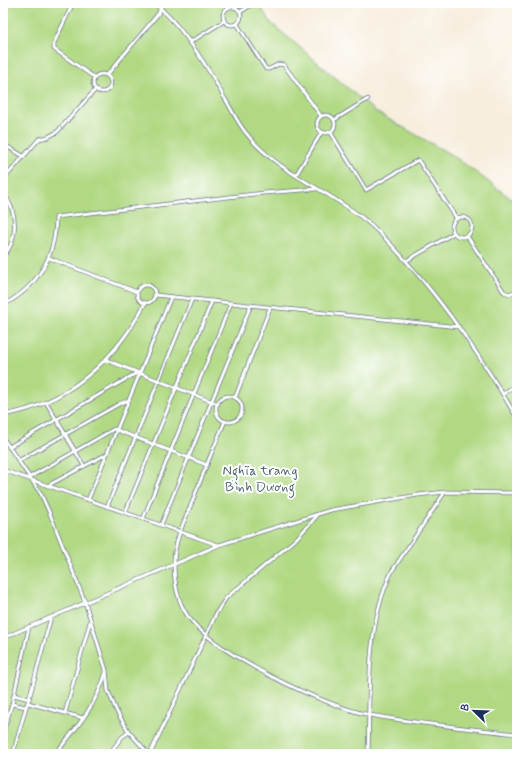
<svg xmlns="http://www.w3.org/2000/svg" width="520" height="757" font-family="Mynerve,sans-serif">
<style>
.green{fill:#b1d983;stroke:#668470}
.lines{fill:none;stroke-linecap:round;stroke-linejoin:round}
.service-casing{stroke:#68728b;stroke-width:4.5}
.service{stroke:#fff;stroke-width:3}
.labels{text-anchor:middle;stroke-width:4;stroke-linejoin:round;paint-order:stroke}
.park-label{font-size:14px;fill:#486269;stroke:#fff}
</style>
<rect width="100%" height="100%" fill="#fff"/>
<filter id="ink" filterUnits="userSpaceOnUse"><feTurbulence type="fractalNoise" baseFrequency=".025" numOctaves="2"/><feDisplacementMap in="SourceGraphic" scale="8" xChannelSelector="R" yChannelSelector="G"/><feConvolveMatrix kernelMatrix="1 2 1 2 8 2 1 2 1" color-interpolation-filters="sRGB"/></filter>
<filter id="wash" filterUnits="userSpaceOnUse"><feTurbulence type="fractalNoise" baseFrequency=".012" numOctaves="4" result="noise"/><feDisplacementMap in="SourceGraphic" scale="16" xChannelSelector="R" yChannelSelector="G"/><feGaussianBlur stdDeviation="0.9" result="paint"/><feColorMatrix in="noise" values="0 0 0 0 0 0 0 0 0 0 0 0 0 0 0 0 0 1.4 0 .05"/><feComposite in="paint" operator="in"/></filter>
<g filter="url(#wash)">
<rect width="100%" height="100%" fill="#f7eede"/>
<path class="green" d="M 3,3 L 258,3 L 271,23 L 376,112 L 455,157 L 517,203 L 517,754 L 3,754 Z"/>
</g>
<g filter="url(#ink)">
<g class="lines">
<defs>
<g id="service">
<path d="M 73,3 L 54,43 L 54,49 L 95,78"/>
<path d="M 154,3 C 181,24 207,66 224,97 C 231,108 237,122 246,133 C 277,173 327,189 365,220 C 383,234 398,252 413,269 C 453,315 486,365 517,418"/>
<circle cx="232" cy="16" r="9"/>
<path d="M 240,12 L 253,4"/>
<path d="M 237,24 L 266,69 L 269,69 L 279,64 L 284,65 L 321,116"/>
<path d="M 189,43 L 224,21"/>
<circle cx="102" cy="83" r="9"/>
<path d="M 107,75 L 158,14 L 163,3"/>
<circle cx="326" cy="124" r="9"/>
<path d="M 334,120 L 368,99"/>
<path d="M 331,133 L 366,190 L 418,160 L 457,219"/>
<path d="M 3,144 L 23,156"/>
<path d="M 296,175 L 321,133"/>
<path d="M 3,180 L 39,139 L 48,137 L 57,132 L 96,89"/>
<path d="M 3,193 C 18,212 19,238 3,257"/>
<circle cx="462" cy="227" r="10"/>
<path d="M 467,236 L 504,292 L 509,294 L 517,291"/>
<path d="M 49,258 L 137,292"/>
<path d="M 406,261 L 454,233"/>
<circle cx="146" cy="294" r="9"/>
<path d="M 155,295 L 459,327"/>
<path d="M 3,305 C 38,287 56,256 56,217 L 264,193 L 316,189"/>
<path d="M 106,360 L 218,404"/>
<path d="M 503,394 L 517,384"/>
<circle cx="229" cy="409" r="13"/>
<path d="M 235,398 L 270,308"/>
<path d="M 46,402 L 84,466"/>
<path d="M 3,415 C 66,405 117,359 145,303"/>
<path d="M 225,421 C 214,447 203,473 193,500 C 185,520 174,540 174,563 C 174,580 177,600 187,615 C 214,654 323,706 370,715 C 418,724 468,728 517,734"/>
<path d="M 3,438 L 41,494 L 50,514 L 85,602 L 106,670 L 108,691 L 117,712 L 129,732 L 149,754"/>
<path d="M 9,447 L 133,375 L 141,372"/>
<path d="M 18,461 L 119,404 L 129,400"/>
<path d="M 3,470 L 218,545"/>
<path d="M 30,477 L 114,429 L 207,465"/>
<path d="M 47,486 L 107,454"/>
<path d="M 88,500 L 171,297"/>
<path d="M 107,507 L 192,299"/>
<path d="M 125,513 L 212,301"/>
<path d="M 143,519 L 231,303"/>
<path d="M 161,525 L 251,305"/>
<path d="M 3,638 L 219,545 L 331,510 L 418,495 L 445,492 L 517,493"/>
<path d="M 14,695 L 29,699 L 26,707 L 12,704 L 29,627"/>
<path d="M 29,699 L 51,617"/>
<path d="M 28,703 L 83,718"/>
<path d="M 65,713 L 90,622"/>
<path d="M 3,732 L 12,704"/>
<path d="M 13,754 L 26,707"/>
<path d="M 55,754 C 76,729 97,704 106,672"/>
<path d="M 109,754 L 122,737 L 129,732"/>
<path d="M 150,754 L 217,612 L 226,598 L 295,540 L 316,517"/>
<path d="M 368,754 C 370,693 365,627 392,571 L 445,492"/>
</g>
</defs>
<use href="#service" class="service-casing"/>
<use href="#service" class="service"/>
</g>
</g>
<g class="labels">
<g class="park-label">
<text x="260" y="475">Nghĩa trang<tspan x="260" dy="16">Bình Dương</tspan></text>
</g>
</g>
<rect width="520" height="757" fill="none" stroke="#fff" stroke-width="16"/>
<g transform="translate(474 711) rotate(293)" stroke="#ffffff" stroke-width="3" paint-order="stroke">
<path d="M0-3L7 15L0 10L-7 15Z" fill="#1b2f5e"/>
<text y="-6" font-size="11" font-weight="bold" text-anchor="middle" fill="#1b2f5e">B</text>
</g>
</svg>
